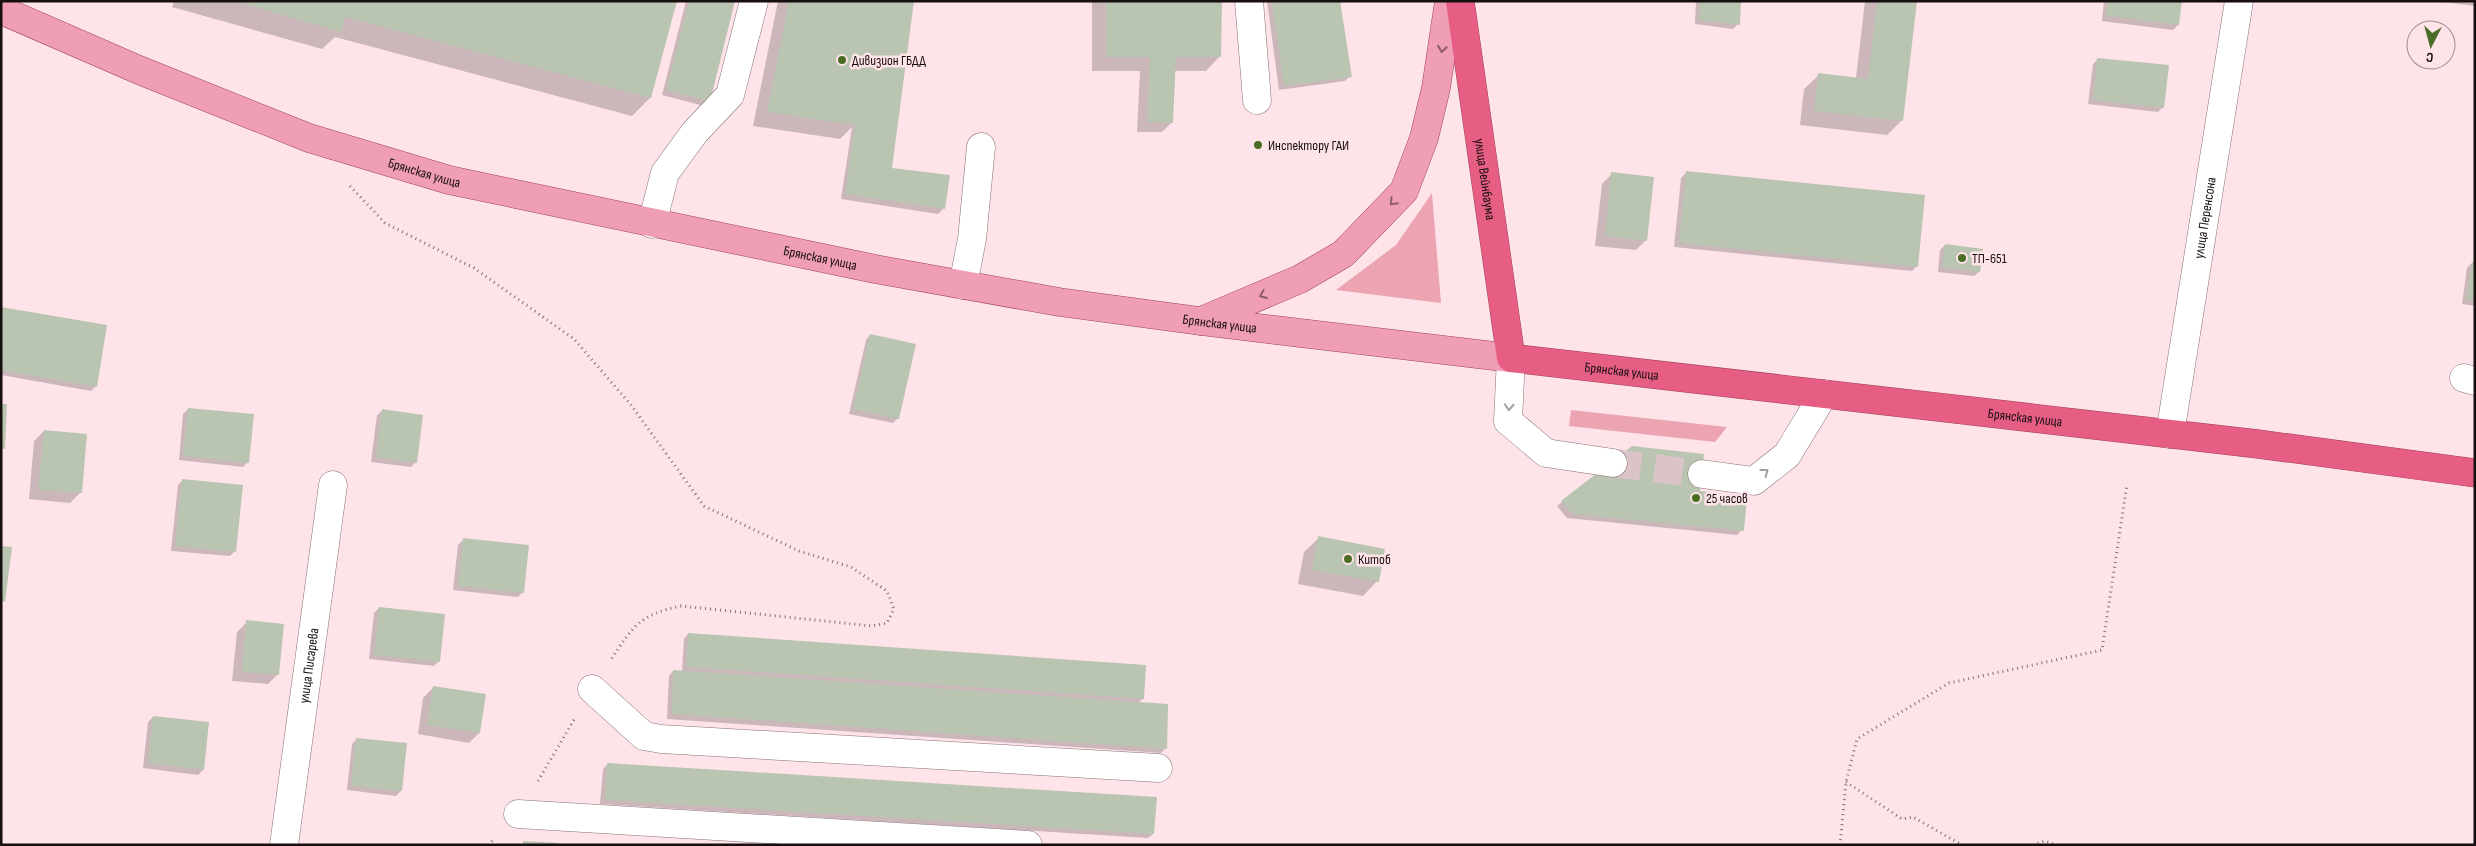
<svg xmlns="http://www.w3.org/2000/svg" width="2476" height="846" font-family="'Sofia Sans Condensed',sans-serif">
<style>
.green{fill:#eca4b3}
.shadow{fill:#0003}
.building{fill:#b9c4b1}
.lines{fill:none;stroke-linecap:round;stroke-linejoin:round}
.minor-tunnel{stroke:#dbc4c8;stroke-width:28;stroke-dasharray:28 14;stroke-linecap:butt}
.minor-casing{stroke:#867074;stroke-width:29}
.major-casing{stroke:#9d425a;stroke-width:29}
.highway-casing{stroke:#9d425a;stroke-width:29}
.path{stroke:#827274;stroke-width:3;stroke-dasharray:1 4;stroke-linecap:butt}
.minor{stroke:#fff;stroke-width:28}
.major{stroke:#f09eb5;stroke-width:28}
.highway{stroke:#e65e83;stroke-width:28}
.oneway{stroke:#8e5d6a}
.oneway2{stroke:#a29f9f}
.poi-dot{fill:#4a6c24;stroke:#fee4e9;stroke-width:2}
.labels{text-anchor:middle;stroke-width:5;stroke-linejoin:round;paint-order:stroke}
.poi-label{font-size:14px;fill:#160e0f;stroke:#fee4e9;text-anchor:start}
.street-label{font-size:14px;fill:#160e0f;stroke:#fee4e9}
</style>
<rect width="100%" height="100%" fill="#fee4e9"/>
<g class="green">
<path d="M 1432,193 L 1441,303 L 1336,290 L 1396,245 Z"/>
<path d="M 1571,410 L 1727,427 L 1715,442 L 1569,426 Z"/>
</g>
<g class="shadow">
<path d="M 174,1 L 676,1 L 650,98 L 632,116 L 335,37 L 322,49 L 172,7 Z"/>
<path d="M 686,1 L 734,1 L 709,101 L 704,106 L 662,95 Z"/>
<path d="M 778,1 L 912,1 L 890,169 L 943,209 L 938,214 L 841,199 L 852,127 L 840,139 L 753,126 Z"/>
<path d="M 1092,1 L 1220,1 L 1220,56 L 1206,71 L 1175,71 L 1172,122 L 1162,132 L 1137,132 L 1140,71 L 1092,71 Z"/>
<path d="M 1267,1 L 1339,1 L 1350,76 L 1345,81 L 1279,90 Z"/>
<path d="M 1696,1 L 1740,1 L 1738,24 L 1733,29 L 1695,24 Z"/>
<path d="M 1865,1 L 1915,1 L 1902,120 L 1887,135 L 1800,125 L 1804,89 L 1819,75 L 1856,78 Z"/>
<path d="M 2104,1 L 2181,1 L 2178,25 L 2173,30 L 2102,21 Z"/>
<path d="M 2433,1 L 2475,1 L 2475,6 Z"/>
<path d="M 2098,59 L 2163,107 L 2158,112 L 2088,104 L 2093,64 Z"/>
<path d="M 1686,173 L 1917,266 L 1912,271 L 1674,247 L 1681,178 Z"/>
<path d="M 1612,174 L 1646,240 L 1636,250 L 1595,246 L 1602,184 Z"/>
<path d="M 1945,245 L 1979,272 L 1974,276 L 1938,272 L 1940,250 Z"/>
<path d="M 2472,263 L 2475,263 L 2475,306 L 2462,304 L 2467,268 Z"/>
<path d="M 1,308 L 96,386 L 91,391 L 1,375 Z"/>
<path d="M 870,335 L 898,418 L 893,423 L 849,414 L 866,340 Z"/>
<path d="M 188,409 L 248,462 L 243,467 L 179,460 L 183,414 Z"/>
<path d="M 382,411 L 416,462 L 411,467 L 371,462 L 377,415 Z"/>
<path d="M 44,431 L 86,435 L 80,493 L 70,503 L 29,499 L 34,441 Z"/>
<path d="M 183,480 L 235,551 L 230,556 L 171,551 L 178,485 Z"/>
<path d="M 1699,492 L 1742,530 L 1737,535 L 1567,518 L 1557,506 L 1562,502 Z"/>
<path d="M 1319,538 L 1377,581 L 1363,596 L 1298,584 L 1304,552 Z"/>
<path d="M 463,540 L 523,592 L 518,597 L 453,590 L 458,545 Z"/>
<path d="M 379,608 L 439,661 L 434,666 L 369,659 L 374,613 Z"/>
<path d="M 247,622 L 278,674 L 268,684 L 232,681 L 237,632 Z"/>
<path d="M 688,634 L 1143,698 L 1138,703 L 1166,748 L 1161,753 L 667,719 L 669,676 L 673,671 L 682,671 L 684,639 Z"/>
<path d="M 434,687 L 479,733 L 469,743 L 418,734 L 423,698 Z"/>
<path d="M 153,717 L 203,770 L 198,775 L 143,768 L 148,722 Z"/>
<path d="M 357,739 L 401,791 L 396,796 L 347,790 L 352,744 Z"/>
<path d="M 608,764 L 1153,834 L 1148,838 L 600,804 L 603,769 Z"/>
</g>
<g class="building">
<path d="M 234,1 L 677,1 L 651,98 L 345,17 L 341,32 Z"/>
<path d="M 689,1 L 735,1 L 710,102 L 666,90 Z"/>
<path d="M 789,1 L 914,1 L 892,168 L 950,175 L 945,209 L 845,194 L 855,125 L 767,112 Z"/>
<path d="M 1106,1 L 1222,1 L 1221,57 L 1176,57 L 1173,123 L 1147,122 L 1150,57 L 1106,57 Z"/>
<path d="M 1272,1 L 1340,1 L 1352,77 L 1284,86 Z"/>
<path d="M 1700,1 L 1741,1 L 1740,25 L 1699,20 Z"/>
<path d="M 1877,1 L 1917,1 L 1903,121 L 1814,111 L 1818,73 L 1868,79 Z"/>
<path d="M 2108,1 L 2182,1 L 2179,25 L 2106,16 Z"/>
<path d="M 2097,58 L 2169,65 L 2164,108 L 2093,100 Z"/>
<path d="M 1686,171 L 1925,195 L 1918,267 L 1679,243 Z"/>
<path d="M 1611,172 L 1654,177 L 1647,241 L 1605,236 Z"/>
<path d="M 1945,244 L 1983,249 L 1980,272 L 1942,267 Z"/>
<path d="M 2472,262 L 2475,262 L 2475,301 L 2466,300 Z"/>
<path d="M 1,307 L 107,325 L 97,387 L 1,370 Z"/>
<path d="M 870,334 L 916,344 L 899,419 L 853,409 Z"/>
<path d="M 1,404 L 7,404 L 5,449 L 1,449 Z"/>
<path d="M 188,408 L 254,414 L 249,463 L 183,456 Z"/>
<path d="M 382,409 L 423,415 L 417,463 L 376,457 Z"/>
<path d="M 44,430 L 87,434 L 82,493 L 38,490 Z"/>
<path d="M 1632,446 L 1704,454 L 1700,491 L 1747,497 L 1744,531 L 1572,514 L 1561,501 Z"/>
<path d="M 182,479 L 243,485 L 236,552 L 175,546 Z"/>
<path d="M 1318,536 L 1385,549 L 1379,582 L 1312,570 Z"/>
<path d="M 463,538 L 529,545 L 524,593 L 458,586 Z"/>
<path d="M 1,546 L 12,547 L 5,602 L 1,601 Z"/>
<path d="M 379,607 L 445,614 L 440,662 L 374,655 Z"/>
<path d="M 246,620 L 284,624 L 279,675 L 242,672 Z"/>
<path d="M 688,633 L 1146,665 L 1144,699 L 686,667 Z"/>
<path d="M 673,670 L 1168,704 L 1167,749 L 672,714 Z"/>
<path d="M 433,686 L 486,694 L 480,733 L 427,725 Z"/>
<path d="M 153,716 L 209,722 L 204,770 L 148,763 Z"/>
<path d="M 356,738 L 407,743 L 402,791 L 351,786 Z"/>
<path d="M 607,763 L 1157,797 L 1154,834 L 605,800 Z"/>
<path d="M 523,841 L 559,843 L 559,845 L 523,845 Z"/>
</g>
<g class="lines">
<path class="minor-tunnel" d="M 1613,463 L 1702,474"/>
<defs>
<g id="minor">
<path d="M 1249,1 L 1257,100"/>
<path d="M 652,224 L 665,173 L 695,132 L 730,95 L 754,1"/>
<path d="M 963,285 L 972,239 L 981,147"/>
<path d="M 1511,358 L 1508,421 L 1546,453 L 1613,463"/>
<path d="M 2464,378 L 2475,381"/>
<path id="s1" d="M 2170,434 L 2239,1"/>
<path d="M 1702,474 L 1754,481 L 1787,455 L 1824,394"/>
<path d="M 592,689 L 644,736 L 661,739 L 1158,768"/>
<path d="M 518,814 L 1028,845"/>
<path id="s2" d="M 284,845 L 333,485"/>
</g>
<g id="major">
<path id="s3" d="M 1,10 L 139,70 L 309,138 L 449,180 L 875,269 L 1059,302 L 1200,321 L 1511,358"/>
<path d="M 1201,321 L 1300,279 L 1343,254 L 1404,191 L 1424,138 L 1436,88 L 1449,1"/>
</g>
<g id="highway">
<path id="s4" d="M 1460,1 L 1511,358 L 2258,444 L 2475,473"/>
</g>
</defs>
<use href="#minor" class="minor-casing"/>
<use href="#major" class="major-casing"/>
<use href="#highway" class="highway-casing"/>
<g class="path">
<path d="M 350,186 L 385,223 L 474,268 L 574,339 L 631,405 L 704,506 L 799,551 L 851,567 L 887,591 L 894,609 L 887,623 L 872,626 L 681,606 C 638,615 633,627 610,661"/>
<path d="M 538,781 L 575,718"/>
<path d="M 1846,782 L 1902,819 L 1913,817 L 1962,845"/>
<path d="M 488,845 L 495,838"/>
<path d="M 1840,845 L 1846,782 L 1857,739 L 1949,683 L 2102,650 L 2127,484"/>
<path d="M 2033,845 L 2045,841 L 2056,845"/>
</g>
<use href="#minor" class="minor"/>
<use href="#major" class="major"/>
<use href="#highway" class="highway"/>
</g>
<defs><path id="oneway-chevron" d="M-2-3.5L2.5 0L-2 3.5" fill="none" stroke-width="1.6" stroke-linecap="round" stroke-linejoin="round" transform="scale(1.25)"/></defs>
<g class="oneway">
<use href="#oneway-chevron" transform="translate(1442 49) rotate(99)"/>
<use href="#oneway-chevron" transform="translate(1393 202) rotate(134)"/>
<use href="#oneway-chevron" transform="translate(1263 295) rotate(157)"/>
</g>
<g class="oneway2">
<use href="#oneway-chevron" transform="translate(1509 407) rotate(93)"/>
<use href="#oneway-chevron" transform="translate(1765 472) rotate(-37)"/>
</g>
<g class="poi-dot">
<circle cx="842" cy="60" r="5"/>
<circle cx="1258" cy="145" r="5"/>
<circle cx="1962" cy="258" r="5"/>
<circle cx="1696" cy="498" r="5"/>
<circle cx="1348" cy="559" r="5"/>
</g>
<g class="labels">
<g class="poi-label">
<text x="852" y="65">Дивизион ГБДД</text>
<text x="1268" y="150">Инспектору ГАИ</text>
<text x="1972" y="263">ТП-651</text>
<text x="1706" y="503">25 часов</text>
<text x="1358" y="564">Китоб</text>
</g>
<g class="street-label">
<text dy="5" stroke="none"><textPath href="#s3" startOffset="454">Брянская улица</textPath></text>
<text dy="5" stroke="none"><textPath href="#s4" startOffset="180">улица Вейнбаума</textPath></text>
<text dy="5" stroke="none"><textPath href="#s1" startOffset="219">улица Перенсона</textPath></text>
<text dy="5" stroke="none"><textPath href="#s3" startOffset="859">Брянская улица</textPath></text>
<text dy="5" stroke="none"><textPath href="#s3" startOffset="1264">Брянская улица</textPath></text>
<text dy="5" stroke="none"><textPath href="#s4" startOffset="472">Брянская улица</textPath></text>
<text dy="5" stroke="none"><textPath href="#s4" startOffset="878">Брянская улица</textPath></text>
<text dy="5" stroke="none"><textPath href="#s2" startOffset="181">улица Писарева</textPath></text>
</g>
</g>
<rect width="2476" height="846" fill="none" stroke="#160e0f" stroke-width="5"/>
<g transform="translate(2431 45) rotate(186)"><circle r="24" fill="#fee4e9" stroke="#a18e92"/>
<path d="M0-4L9 19L0 12L-9 19Z" fill="#4a6c24"/>
<text y="-8" font-size="14" font-weight="bold" text-anchor="middle" fill="#160e0f">С</text>
</g>
</svg>
